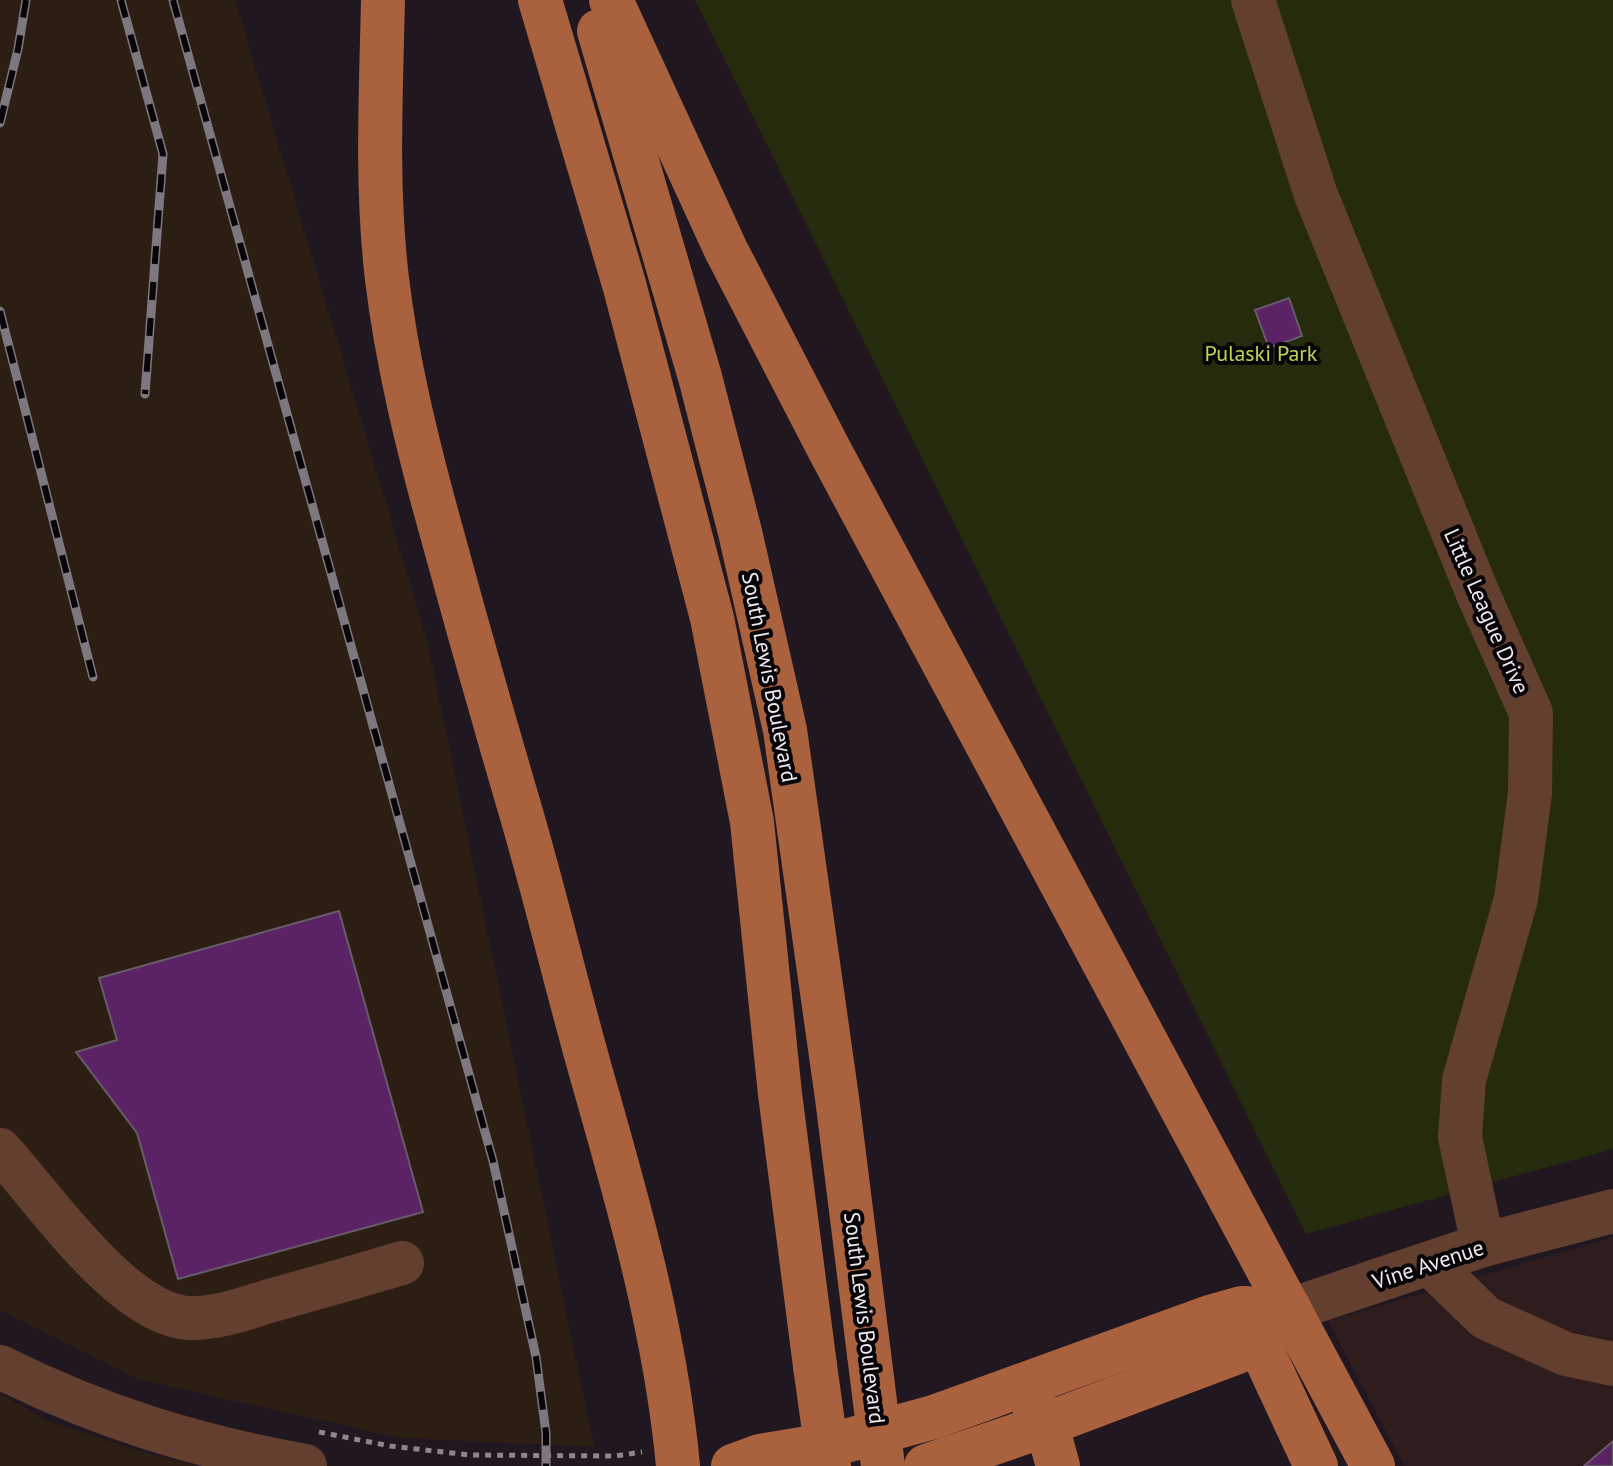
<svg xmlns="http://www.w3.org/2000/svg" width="1613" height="1466" font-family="'PT Sans',sans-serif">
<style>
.commercial{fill:#2f1c1d}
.industrial{fill:#2d1e13}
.green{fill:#252b0c}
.building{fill:#5c2266;stroke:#675c69;stroke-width:2}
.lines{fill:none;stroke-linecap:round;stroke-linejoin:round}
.path{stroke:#8e868f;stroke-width:5;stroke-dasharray:6 6;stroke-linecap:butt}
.minor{stroke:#623f2e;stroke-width:44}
.major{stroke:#aa613d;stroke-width:44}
.rail-casing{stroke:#7e777f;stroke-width:9}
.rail{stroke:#080508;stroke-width:6;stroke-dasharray:18;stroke-linecap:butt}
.major-bridge{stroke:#aa613d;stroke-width:44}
.labels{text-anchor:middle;stroke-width:8;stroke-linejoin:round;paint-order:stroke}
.park-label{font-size:22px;fill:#bcd554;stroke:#080508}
.street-label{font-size:22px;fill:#eee8ef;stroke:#080508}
</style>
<rect width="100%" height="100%" fill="#201721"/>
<path class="commercial" d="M 1613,1237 L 1613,1466 L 1404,1466 L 1328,1321 Z"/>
<g class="industrial">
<path d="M 0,0 L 235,0 L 427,640 L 594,1447 L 400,1438 L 137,1379 L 0,1310 Z"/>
<path d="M 0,1394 L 46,1420 L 139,1451 L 198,1466 L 0,1466 Z"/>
</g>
<path class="green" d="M 695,0 L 1613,0 L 1613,1149 L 1306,1234 Z"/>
<g class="building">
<path d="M 1289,298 L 1302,336 L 1269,348 L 1255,310 Z"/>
<path d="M 339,911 L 423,1212 L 178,1279 L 137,1133 L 76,1052 L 117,1040 L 99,978 Z"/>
<path d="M 1613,1441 L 1613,1466 L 1584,1466 Z"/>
</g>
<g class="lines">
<path class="path" d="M 319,1432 L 390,1446 L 470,1455 L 615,1456 L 642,1452"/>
<g class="minor">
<path d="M 1253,0 L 1316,195 L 1478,594 L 1531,713 L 1530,793 L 1516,899 L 1464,1080 L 1460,1137 L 1483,1245"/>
<path d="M 0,1150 C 42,1196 123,1315 189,1318 C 217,1319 246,1308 273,1300 C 316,1288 359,1276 402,1263"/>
<path d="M 1430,1264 L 1486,1318 L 1566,1354 L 1613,1364"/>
<path d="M 1290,1310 L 1483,1245 L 1613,1211"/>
<path d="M 0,1367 C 100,1417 195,1446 305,1466"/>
</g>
<g class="major">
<path d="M 383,0 C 381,92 376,187 387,279 C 397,362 417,443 439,523 C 464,615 490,707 517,799 C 545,893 567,989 594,1083 C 630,1209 666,1336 678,1466"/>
<path d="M 540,0 L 624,284 L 712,618 L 752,822 L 780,1094 L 815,1366"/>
<path d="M 611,0 L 726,250 L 830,451 L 1373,1466"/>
<path d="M 599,31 L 700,377 L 740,532 L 785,730 L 837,1098 L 869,1354"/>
<path d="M 1247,1318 L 1316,1466"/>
<path d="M 1031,1400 L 1046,1423 L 1058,1466"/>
<path d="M 733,1466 L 760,1456 L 838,1443 L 934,1417 L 1210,1317 L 1242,1308 L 1290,1310"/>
<path d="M 926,1466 L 1020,1434 L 1259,1344 L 1290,1310"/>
</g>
<defs>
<g id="rail">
<path d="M 121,0 L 163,154 L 145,394"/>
<path d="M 173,0 L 493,1161 L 536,1357 L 546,1433 L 546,1466"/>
<path d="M 0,123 L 18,49 L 26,0"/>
<path d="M 0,311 L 93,677"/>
</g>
</defs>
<use href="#rail" class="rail-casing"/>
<use href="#rail" class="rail"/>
<g class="major-bridge">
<path d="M 869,1354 L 883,1466"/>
<path d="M 815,1366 L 829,1466"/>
</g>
</g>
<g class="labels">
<g class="park-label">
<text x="1261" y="361">Pulaski Park</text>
</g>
<g class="street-label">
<text transform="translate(1487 611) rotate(66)" y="8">Little League Drive</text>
<text transform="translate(770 677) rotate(79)" y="8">South Lewis Boulevard</text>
<text transform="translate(1428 1264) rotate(-18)" y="8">Vine Avenue</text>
<text transform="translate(865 1318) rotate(83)" y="8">South Lewis Boulevard</text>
</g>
</g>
</svg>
